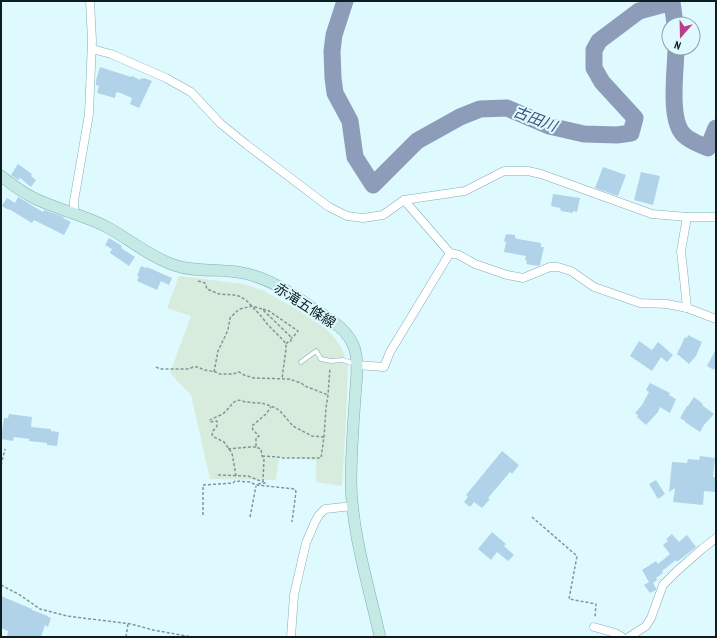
<svg xmlns="http://www.w3.org/2000/svg" width="717" height="638" font-family="'PT Sans Narrow','Noto Sans JP',sans-serif">
<style>
.green{fill:#d8ecdd}
.lines{fill:none;stroke-linecap:round;stroke-linejoin:round}
.river{stroke:#8d9cb8;stroke-width:17}
.building{fill:#b1d3e9}
.lane-casing{stroke:#83aeb4;stroke-width:5}
.street-casing{stroke:#83aeb4;stroke-width:9}
.secondary-casing{stroke:#83aeb4;stroke-width:12}
.path{stroke:#7f9699;stroke-width:1.5;stroke-dasharray:3 2;stroke-linecap:butt}
.lane{stroke:#fff;stroke-width:4}
.street{stroke:#fff;stroke-width:8}
.secondary{stroke:#c5e9e4;stroke-width:11}
.labels{text-anchor:middle;stroke-width:4;stroke-linejoin:round;paint-order:stroke}
.street-label{font-size:14px;fill:#0d1e21;stroke:#dffafe}
.water-label{font-size:15px;font-style:italic;fill:#384d78;stroke:#dffafe}
</style>
<rect width="100%" height="100%" fill="#dffafe"/>
<path class="green" d="M 179,276 L 244,284 L 264,291 L 298,310 L 325,328 L 334,337 L 342,349 L 348,365 L 347,399 L 342,486 L 316,482 L 316,460 L 279,457 L 276,480 L 210,479 L 191,395 L 170,373 L 191,316 L 167,308 Z"/>
<g class="lines">
<g class="river">
<path d="M 345,1 L 334,35 L 332,51 L 333,78 L 335,93 L 350,121 L 355,157 L 373,185 L 417,141 L 460,117 L 480,109 L 507,108 L 549,126 L 584,134 L 617,135 L 631,133 L 635,118 L 602,82 L 594,68 L 594,50 L 599,41 L 639,11 L 672,2 L 675,24"/>
<path d="M 676,48 C 676,69 668,120 684,135 C 691,142 700,144 708,148 L 716,128"/>
</g>
</g>
<g class="building">
<path d="M 100,67 L 131,77 L 132,76 L 140,80 L 141,78 L 143,79 L 144,78 L 152,81 L 139,108 L 130,104 L 132,98 L 118,92 L 117,93 L 116,92 L 115,98 L 97,93 L 99,86 L 96,85 L 96,80 Z"/>
<path d="M 18,164 L 32,174 L 31,176 L 36,180 L 31,187 L 20,178 L 18,180 L 11,175 Z"/>
<path d="M 603,167 L 626,175 L 618,196 L 595,188 Z"/>
<path d="M 641,172 L 660,176 L 653,205 L 634,200 Z"/>
<path d="M 553,194 L 580,198 L 577,212 L 573,211 L 573,213 L 561,211 L 560,208 L 551,206 Z"/>
<path d="M 18,197 L 43,212 L 44,210 L 64,217 L 63,218 L 71,222 L 64,235 L 34,220 L 32,223 L 9,209 L 9,210 L 2,206 L 7,198 L 15,203 Z"/>
<path d="M 506,234 L 515,235 L 515,238 L 518,239 L 541,243 L 541,247 L 544,247 L 540,265 L 538,266 L 526,264 L 527,261 L 525,260 L 526,256 L 504,252 L 506,242 L 504,241 Z"/>
<path d="M 109,238 L 122,246 L 121,248 L 135,257 L 129,266 L 110,253 L 112,249 L 105,245 Z"/>
<path d="M 141,266 L 146,268 L 147,267 L 172,278 L 169,285 L 161,281 L 157,290 L 137,281 L 139,276 L 137,276 Z"/>
<path d="M 688,335 L 702,342 L 696,356 L 689,364 L 677,354 L 685,337 L 687,338 Z"/>
<path d="M 639,341 L 652,350 L 658,342 L 673,355 L 667,362 L 661,357 L 652,371 L 630,356 Z"/>
<path d="M 716,349 L 716,365 L 714,370 L 707,366 Z"/>
<path d="M 650,383 L 670,393 L 669,395 L 676,399 L 670,413 L 660,407 L 658,412 L 646,425 L 637,417 L 638,415 L 635,413 L 642,405 L 649,392 L 646,390 Z"/>
<path d="M 694,397 L 703,404 L 702,405 L 714,414 L 704,425 L 700,432 L 685,422 L 685,421 L 680,418 L 687,406 L 688,406 Z"/>
<path d="M 9,414 L 32,417 L 31,427 L 51,429 L 51,431 L 59,432 L 57,446 L 47,445 L 47,443 L 29,441 L 29,439 L 14,437 L 13,441 L 1,439 L 4,418 L 8,418 Z"/>
<path d="M 502,451 L 519,465 L 512,474 L 510,472 L 488,498 L 490,499 L 482,508 L 474,502 L 470,507 L 464,502 L 468,497 L 466,495 Z"/>
<path d="M 700,456 L 715,458 L 713,477 L 716,477 L 716,492 L 704,491 L 703,505 L 673,502 L 675,488 L 669,492 L 672,462 L 687,463 L 688,459 L 699,460 Z"/>
<path d="M 656,480 L 665,494 L 658,499 L 649,484 Z"/>
<path d="M 492,532 L 506,544 L 504,546 L 514,555 L 508,561 L 497,552 L 491,560 L 478,549 Z"/>
<path d="M 672,534 L 679,542 L 687,535 L 696,547 L 677,562 L 676,560 L 662,571 L 663,573 L 656,578 L 657,580 L 653,583 L 656,588 L 656,590 L 650,593 L 644,585 L 649,582 L 642,570 L 656,561 L 658,564 L 670,554 L 663,545 L 668,541 L 666,539 Z"/>
<path d="M 1,596 L 32,609 L 32,610 L 48,616 L 48,617 L 51,618 L 48,627 L 45,625 L 41,637 L 11,637 L 7,636 L 8,631 L 1,628 Z"/>
</g>
<g class="lines">
<defs>
<path id="lane" d="M 301,362 L 316,351 L 321,359 L 331,361 L 343,360 L 355,364"/>
<g id="street">
<path d="M 92,49 L 111,54 L 166,78 L 191,92 L 221,124 L 247,145 L 329,207 L 347,216 L 363,218 L 383,215 L 404,200 L 465,191 L 504,171 L 528,171 L 541,174 L 652,214 L 687,217 L 716,217"/>
<path d="M 404,200 L 450,253 L 459,255 L 475,264 L 507,275 L 523,278 L 550,267 L 558,267 L 571,271 L 594,287 L 640,303 L 667,304 L 687,308 L 716,319"/>
<path d="M 74,213 L 74,201 L 89,114 L 92,41 L 90,1"/>
<path d="M 687,217 L 681,251 L 683,269 L 687,308"/>
<path d="M 357,365 L 384,367 L 390,352 L 450,253"/>
<path d="M 594,627 L 615,633 L 622,637"/>
<path d="M 291,637 L 294,595 L 306,543 L 315,522 L 319,515 L 325,509 L 353,506"/>
<path d="M 629,637 L 646,626 L 651,618 L 663,585 L 677,571 L 702,549 L 716,538"/>
</g>
<path id="secondary" d="M 1,176 C 10,183 19,190 30,196 C 54,209 82,214 107,227 C 129,239 150,257 174,265 C 196,273 220,268 243,273 C 268,278 290,292 311,307 C 328,318 349,329 355,350 C 359,366 356,383 355,399 C 353,427 351,455 351,483 C 352,534 369,587 380,637"/>
</defs>
<use href="#lane" class="lane-casing"/>
<use href="#street" class="street-casing"/>
<use href="#secondary" class="secondary-casing"/>
<g class="path">
<path d="M 198,281 L 205,283 L 207,289 L 219,294 L 234,295 L 239,296 L 246,300 L 261,316 L 268,325 L 283,340 L 286,344 L 286,349 L 282,379"/>
<path d="M 263,309 L 269,311 L 298,331 L 293,337 L 291,338"/>
<path d="M 156,367 L 160,369 L 189,369 L 193,367 L 198,367 L 204,370 L 216,372 L 219,374 L 233,374 L 239,372 L 244,375 L 254,378 L 289,379 L 301,383 L 305,386 L 328,395"/>
<path d="M 214,372 L 218,351 L 228,330 L 230,318 L 237,311 L 240,309 L 252,306 L 262,309 L 290,336 L 291,341 L 289,341 L 286,344"/>
<path d="M 228,449 L 250,447 L 256,447"/>
<path d="M 262,456 L 278,457 L 281,458 L 321,458 L 324,437 L 326,408 L 328,395 L 330,368"/>
<path d="M 1,465 L 5,449"/>
<path d="M 218,475 L 248,476 L 263,482"/>
<path d="M 236,476 L 232,453 L 224,442 L 214,437 L 212,435 L 213,431 L 217,426 L 217,421 L 210,422 L 210,420 C 214,417 221,416 225,412 C 231,407 234,396 245,402 L 248,402 L 255,403 L 262,403 L 276,408 L 280,411 L 293,426 L 312,436 L 324,437"/>
<path d="M 263,482 L 264,458 L 262,456 L 261,449 L 256,447 L 256,438 L 259,436 L 253,430 L 252,426 L 266,414 L 271,407"/>
<path d="M 258,484 L 265,483 L 264,482"/>
<path d="M 203,515 L 203,485 L 233,483 L 235,481 L 250,482 L 256,485 L 295,489 L 296,492 L 292,522"/>
<path d="M 250,517 L 256,486"/>
<path d="M 532,517 L 577,556 L 569,599 L 596,604 L 595,618"/>
<path d="M 1,585 L 20,595 L 40,609 L 67,616 L 131,624 L 153,630 L 192,637"/>
<path d="M 126,637 L 128,624"/>
</g>
<use href="#lane" class="lane"/>
<use href="#street" class="street"/>
<use href="#secondary" class="secondary"/>
</g>
<g class="labels">
<g class="street-label">
<text transform="translate(305 305) rotate(33)" y="5">赤滝五條線</text>
</g>
<g class="water-label">
<text transform="translate(535 119) rotate(21)" y="5">古田川</text>
</g>
</g>
<rect width="717" height="638" fill="none" stroke="#0d1e21" stroke-width="4"/>
<g transform="translate(681 36) rotate(200)"><circle r="19" fill="#dffafe" stroke="#8ba2a6"/>
<path d="M0-3L7 15L0 10L-7 15Z" fill="#ba3c8b"/>
<text y="-6" font-size="11" font-weight="bold" text-anchor="middle" fill="#0d1e21">N</text>
</g>
</svg>
